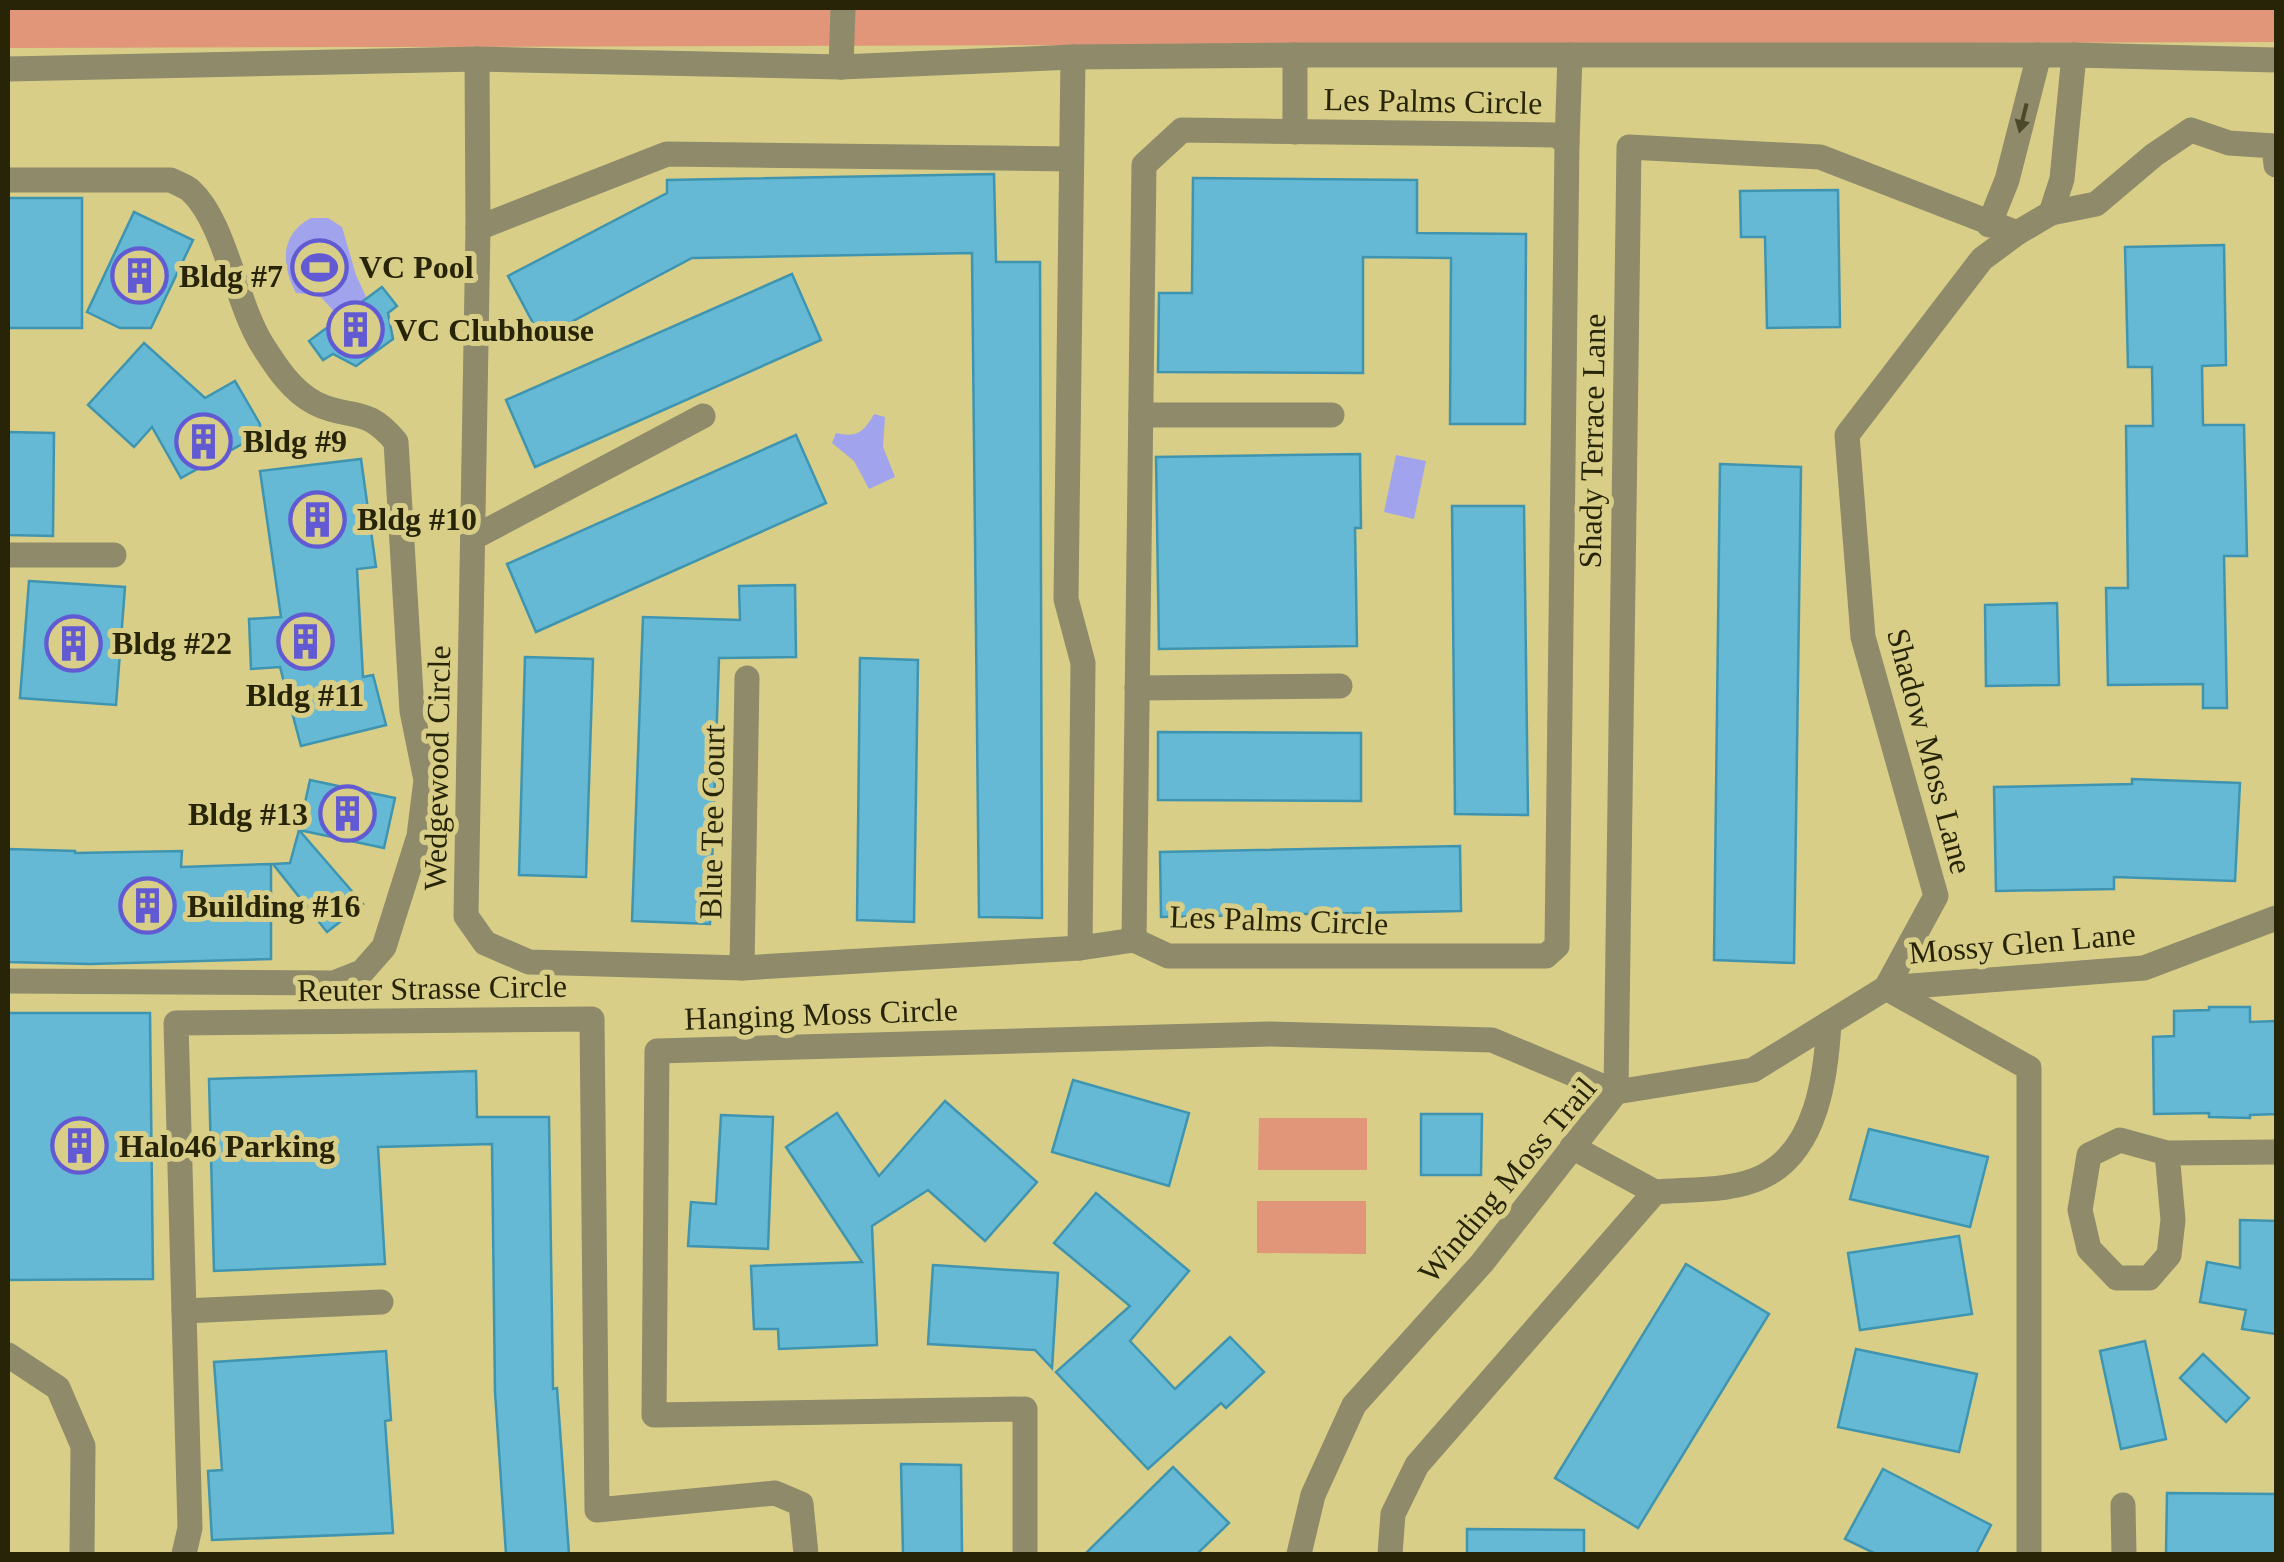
<svg xmlns="http://www.w3.org/2000/svg" width="2284" height="1562" font-family="'Times New Roman',serif">
<style>
.green{fill:#e19579}
.water{fill:#a1a4ec}
.building{fill:#65b9d5;stroke:#3f95b0;stroke-width:2.5}
.lines{fill:none;stroke-linecap:round;stroke-linejoin:round}
.minor{stroke:#8e8a6a;stroke-width:25}
.oneway{fill:#4c482a}
.labels{text-anchor:middle;stroke-width:10;stroke-linejoin:round;paint-order:stroke}
.street-label{font-size:32px;fill:#282407;stroke:#d8ce88}
.poi-label{font-size:32px;font-weight:bold;fill:#282407;stroke:#d8ce88;text-anchor:start}
</style>
<rect width="100%" height="100%" fill="#d8ce88"/>
<g class="green">
<path d="M 8,8 L 2276,8 L 2276,42 L 8,48 Z"/>
<path d="M 1259,1118 L 1367,1118 L 1367,1170 L 1258,1170 Z"/>
<path d="M 1257,1201 L 1366,1201 L 1366,1254 L 1257,1253 Z"/>
</g>
<g class="water">
<path d="M 311,218 L 328,218 L 342,227 L 356,275 L 367,299 L 340,318 L 319,295 L 296,293 C 281,265 280,234 311,218 Z"/>
<path d="M 874,414 L 885,417 L 883,447 L 895,477 L 869,489 L 854,461 L 832,443 L 836,433 C 857,438 864,432 874,414 Z"/>
<path d="M 1396,455 L 1426,461 L 1414,519 L 1384,512 Z"/>
</g>
<g class="building">
<path d="M 994,174 L 996,262 L 1040,262 L 1042,918 L 979,917 L 972,253 L 692,258 L 541,338 L 508,276 L 667,193 L 667,180 Z"/>
<path d="M 1193,178 L 1417,180 L 1417,233 L 1526,234 L 1525,424 L 1450,424 L 1451,258 L 1363,257 L 1363,373 L 1158,372 L 1159,293 L 1192,293 Z"/>
<path d="M 1838,190 L 1840,327 L 1767,328 L 1765,237 L 1741,237 L 1740,191 Z"/>
<rect x="8" y="198" width="74" height="130"/>
<path d="M 134,212 L 193,240 L 151,328 L 120,328 L 87,312 Z"/>
<path d="M 2224,245 L 2226,365 L 2202,366 L 2203,425 L 2244,425 L 2247,556 L 2224,556 L 2227,708 L 2203,708 L 2203,684 L 2108,685 L 2106,588 L 2128,588 L 2126,426 L 2153,426 L 2152,367 L 2128,367 L 2125,247 Z"/>
<path d="M 792,274 L 821,340 L 535,467 L 506,400 Z"/>
<path d="M 382,287 L 397,306 L 388,313 L 393,339 L 356,366 L 333,354 L 323,360 L 309,341 Z"/>
<path d="M 144,343 L 205,398 L 235,381 L 260,424 L 260,434 L 181,478 L 152,427 L 134,447 L 88,405 Z"/>
<path d="M 8,432 L 54,433 L 53,536 L 8,535 Z"/>
<path d="M 796,435 L 826,503 L 536,632 L 507,564 Z"/>
<path d="M 1360,454 L 1361,528 L 1355,528 L 1357,646 L 1159,649 L 1156,457 Z"/>
<path d="M 361,459 L 376,567 L 357,569 L 363,677 L 373,675 L 386,725 L 301,746 L 280,667 L 251,669 L 249,619 L 281,617 L 260,471 Z"/>
<path d="M 1720,464 L 1801,467 L 1794,963 L 1714,960 Z"/>
<path d="M 1452,506 L 1524,506 L 1528,815 L 1455,814 Z"/>
<path d="M 29,581 L 125,587 L 116,705 L 20,698 Z"/>
<path d="M 795,585 L 796,657 L 719,658 L 710,924 L 632,921 L 643,617 L 740,620 L 739,586 Z"/>
<path d="M 2057,603 L 2059,685 L 1986,686 L 1985,605 Z"/>
<path d="M 525,657 L 593,659 L 586,877 L 519,875 Z"/>
<path d="M 860,658 L 918,660 L 914,922 L 857,920 Z"/>
<path d="M 1158,732 L 1361,733 L 1361,801 L 1158,800 Z"/>
<path d="M 2132,779 L 2240,783 L 2235,881 L 2114,877 L 2114,889 L 1996,891 L 1994,787 L 2132,784 Z"/>
<path d="M 310,780 L 395,798 L 384,848 L 299,830 Z"/>
<path d="M 299,830 L 363,904 L 327,932 L 273,864 L 290,863 Z"/>
<path d="M 1460,846 L 1461,911 L 1161,917 L 1160,852 Z"/>
<path d="M 8,849 L 75,851 L 75,853 L 182,851 L 181,867 L 271,864 L 271,959 L 90,964 L 8,962 Z"/>
<path d="M 2209,1007 L 2250,1007 L 2250,1022 L 2276,1021 L 2276,1114 L 2250,1115 L 2250,1118 L 2209,1117 L 2209,1113 L 2154,1114 L 2153,1037 L 2174,1036 L 2174,1011 L 2209,1010 Z"/>
<path d="M 8,1013 L 150,1013 L 153,1279 L 8,1280 Z"/>
<path d="M 476,1071 L 477,1117 L 549,1117 L 553,1389 L 557,1388 L 569,1554 L 506,1554 L 495,1392 L 492,1144 L 378,1147 L 385,1264 L 214,1271 L 209,1079 Z"/>
<path d="M 1073,1080 L 1189,1113 L 1169,1186 L 1052,1152 Z"/>
<path d="M 945,1101 L 1037,1182 L 985,1241 L 928,1190 L 872,1226 L 877,1345 L 779,1349 L 778,1329 L 754,1329 L 751,1266 L 862,1262 L 786,1147 L 837,1113 L 879,1176 Z"/>
<path d="M 1421,1114 L 1482,1114 L 1481,1175 L 1421,1175 Z"/>
<path d="M 721,1115 L 773,1117 L 768,1249 L 688,1246 L 691,1202 L 716,1204 Z"/>
<path d="M 1869,1129 L 1988,1157 L 1970,1227 L 1850,1199 Z"/>
<path d="M 1096,1193 L 1189,1271 L 1130,1341 L 1175,1389 L 1230,1337 L 1264,1372 L 1226,1408 L 1221,1403 L 1148,1469 L 1056,1372 L 1130,1306 L 1054,1243 Z"/>
<path d="M 2240,1220 L 2276,1221 L 2276,1334 L 2242,1329 L 2246,1310 L 2200,1302 L 2207,1262 L 2240,1268 Z"/>
<path d="M 1959,1236 L 1972,1314 L 1860,1330 L 1848,1253 Z"/>
<path d="M 1686,1264 L 1769,1314 L 1638,1528 L 1555,1478 Z"/>
<path d="M 933,1265 L 1058,1273 L 1052,1368 L 1035,1350 L 928,1344 Z"/>
<path d="M 2145,1341 L 2166,1439 L 2121,1449 L 2100,1351 Z"/>
<path d="M 1856,1349 L 1977,1374 L 1959,1452 L 1838,1427 Z"/>
<path d="M 386,1351 L 391,1420 L 385,1421 L 393,1533 L 212,1540 L 208,1471 L 222,1470 L 214,1362 Z"/>
<path d="M 2203,1354 L 2249,1398 L 2226,1422 L 2180,1378 Z"/>
<path d="M 901,1464 L 961,1465 L 962,1554 L 903,1554 Z"/>
<path d="M 1173,1467 L 1229,1523 L 1197,1554 L 1085,1554 Z"/>
<path d="M 1883,1469 L 1991,1525 L 1976,1554 L 1876,1554 L 1845,1539 Z"/>
<path d="M 2167,1493 L 2276,1494 L 2276,1554 L 2166,1554 Z"/>
<path d="M 1467,1529 L 1584,1530 L 1584,1554 L 1467,1554 Z"/>
</g>
<g class="lines">
<g class="minor">
<path d="M 1295,55 L 1295,132"/>
<path d="M 477,59 L 478,228 L 466,916 L 485,943 L 529,962 L 742,968 L 1080,948 L 1083,663 L 1066,599 L 1073,57"/>
<path d="M 841,67 L 843,8"/>
<path d="M 8,69 L 477,59 L 841,67 L 1073,57 L 1295,55 L 2074,55 L 2276,60"/>
<path d="M 1182,130 L 1556,135 L 1567,143 L 1557,946 L 1546,956 L 1168,956 L 1134,940 L 1144,165 Z"/>
<path d="M 1567,143 L 1570,55"/>
<path d="M 8,180 L 171,180 C 178,184 186,186 191,191 C 225,222 236,304 263,346 C 277,368 292,391 315,403 C 350,421 365,404 396,442 L 412,711 L 426,780 L 419,836 L 384,947 L 362,972 L 334,983 L 8,981"/>
<path d="M 2051,213 L 2062,179 L 2074,55"/>
<path d="M 1989,225 L 2007,180 L 2039,55"/>
<path d="M 478,228 L 667,154 L 1071,159"/>
<path d="M 1141,415 L 1332,415"/>
<path d="M 473,538 L 703,416"/>
<path d="M 8,555 L 114,555"/>
<path d="M 1137,688 L 1340,686"/>
<path d="M 1080,948 L 1134,940"/>
<path d="M 742,968 L 747,678"/>
<path d="M 1886,988 L 1936,896 L 1863,637 L 1847,435 L 1982,259 L 2017,233"/>
<path d="M 1886,988 L 2029,1068 L 2029,1554"/>
<path d="M 1572,1147 L 1655,1192"/>
<path d="M 2167,1153 L 2173,1220 L 2169,1255 L 2149,1278 L 2117,1278 L 2089,1249 L 2080,1210 L 2089,1155 L 2120,1140 L 2167,1153 L 2276,1152"/>
<path d="M 184,1311 L 381,1302"/>
<path d="M 8,1355 L 58,1388 L 83,1446 L 82,1554"/>
<path d="M 2123,1505 L 2124,1554"/>
<path d="M 184,1554 L 190,1528 L 176,1023 L 592,1019 L 597,1510 L 775,1493 L 801,1504 L 806,1554"/>
<path d="M 1025,1554 L 1025,1409 L 654,1415 L 657,1051 L 1270,1034 L 1492,1040 L 1616,1092 L 1629,147 L 1820,157 L 2017,233 L 2051,213 L 2096,204 L 2154,155 L 2191,130 L 2229,143 L 2274,146 L 2276,165"/>
<path d="M 1299,1554 L 1313,1495 L 1354,1405 L 1482,1263 L 1616,1092 L 1753,1070 L 1886,988 L 2144,968 L 2276,918"/>
<path d="M 1390,1554 L 1393,1514 L 1417,1465 L 1655,1192 C 1689,1189 1733,1192 1764,1176 C 1817,1149 1826,1076 1829,1023"/>
</g>
</g>
<defs><path id="oneway-solid" d="M-6-.8H1V-3.2L6.5 0L1 3.2V.8H-6Z" transform="scale(2.5)"/></defs>
<use class="oneway" href="#oneway-solid" transform="translate(2023 118) rotate(104)"/>
<defs>
<symbol id="stadium-ring" viewBox="-11 -11 22 22"><circle r="9.5" fill="#d8ce88" stroke="#625ad3" stroke-width="1.5"/><path d="M0-5a6.5 5 0 1 0 0 10a6.5 5 0 1 0 0-10ZM-3.5-1.8h7v3.6h-7Z" fill="#625ad3"/></symbol>
<symbol id="building-ring" viewBox="-11 -11 22 22"><circle r="9.5" fill="#d8ce88" stroke="#625ad3" stroke-width="1.5"/><path d="M-4-6H4V6H1V3H-1V6H-4ZM-2.5-4.3h1.7v1.8h-1.7ZM.8-4.3h1.7v1.8H.8ZM-2.5-1h1.7V.8h-1.7ZM.8-1h1.7V.8H.8Z" fill="#625ad3"/></symbol>
</defs>
<g fill-rule="evenodd">
<use href="#stadium-ring" x="288" y="236" width="63" height="63"/>
<use href="#building-ring" x="108" y="244" width="63" height="63"/>
<use href="#building-ring" x="324" y="298" width="63" height="63"/>
<use href="#building-ring" x="172" y="410" width="63" height="63"/>
<use href="#building-ring" x="286" y="488" width="63" height="63"/>
<use href="#building-ring" x="274" y="610" width="63" height="63"/>
<use href="#building-ring" x="42" y="612" width="63" height="63"/>
<use href="#building-ring" x="316" y="782" width="63" height="63"/>
<use href="#building-ring" x="116" y="874" width="63" height="63"/>
<use href="#building-ring" x="48" y="1114" width="63" height="63"/>
</g>
<g class="labels">
<g class="street-label">
<text transform="translate(1433 101) rotate(1)" y="11">Les Palms Circle</text>
<text transform="translate(1592 441) rotate(-89)" y="11">Shady Terrace Lane</text>
<text transform="translate(1930 751) rotate(75)" y="11">Shadow Moss Lane</text>
<text transform="translate(437 768) rotate(-89)" y="11">Wedgewood Circle</text>
<text transform="translate(712 822) rotate(-89)" y="11">Blue Tee Court</text>
<text transform="translate(1279 920) rotate(2)" y="11">Les Palms Circle</text>
<text transform="translate(2022 943) rotate(-5)" y="11">Mossy Glen Lane</text>
<text transform="translate(432 988) rotate(-1)" y="11">Reuter Strasse Circle</text>
<text transform="translate(821 1014) rotate(-2)" y="11">Hanging Moss Circle</text>
<text transform="translate(1507 1180) rotate(-50)" y="11">Winding Moss Trail</text>
</g>
<g class="poi-label">
<text x="359" y="278">VC Pool</text>
<text x="179" y="287">Bldg #7</text>
<text x="394" y="341">VC Clubhouse</text>
<text x="243" y="452">Bldg #9</text>
<text x="357" y="530">Bldg #10</text>
<text x="112" y="654">Bldg #22</text>
<text x="305" y="706" text-anchor="middle">Bldg #11</text>
<text x="308" y="825" text-anchor="end">Bldg #13</text>
<text x="187" y="917">Building #16</text>
<text x="119" y="1157">Halo46 Parking</text>
</g>
</g>
<rect width="2284" height="1562" fill="none" stroke="#282407" stroke-width="20"/>
</svg>
